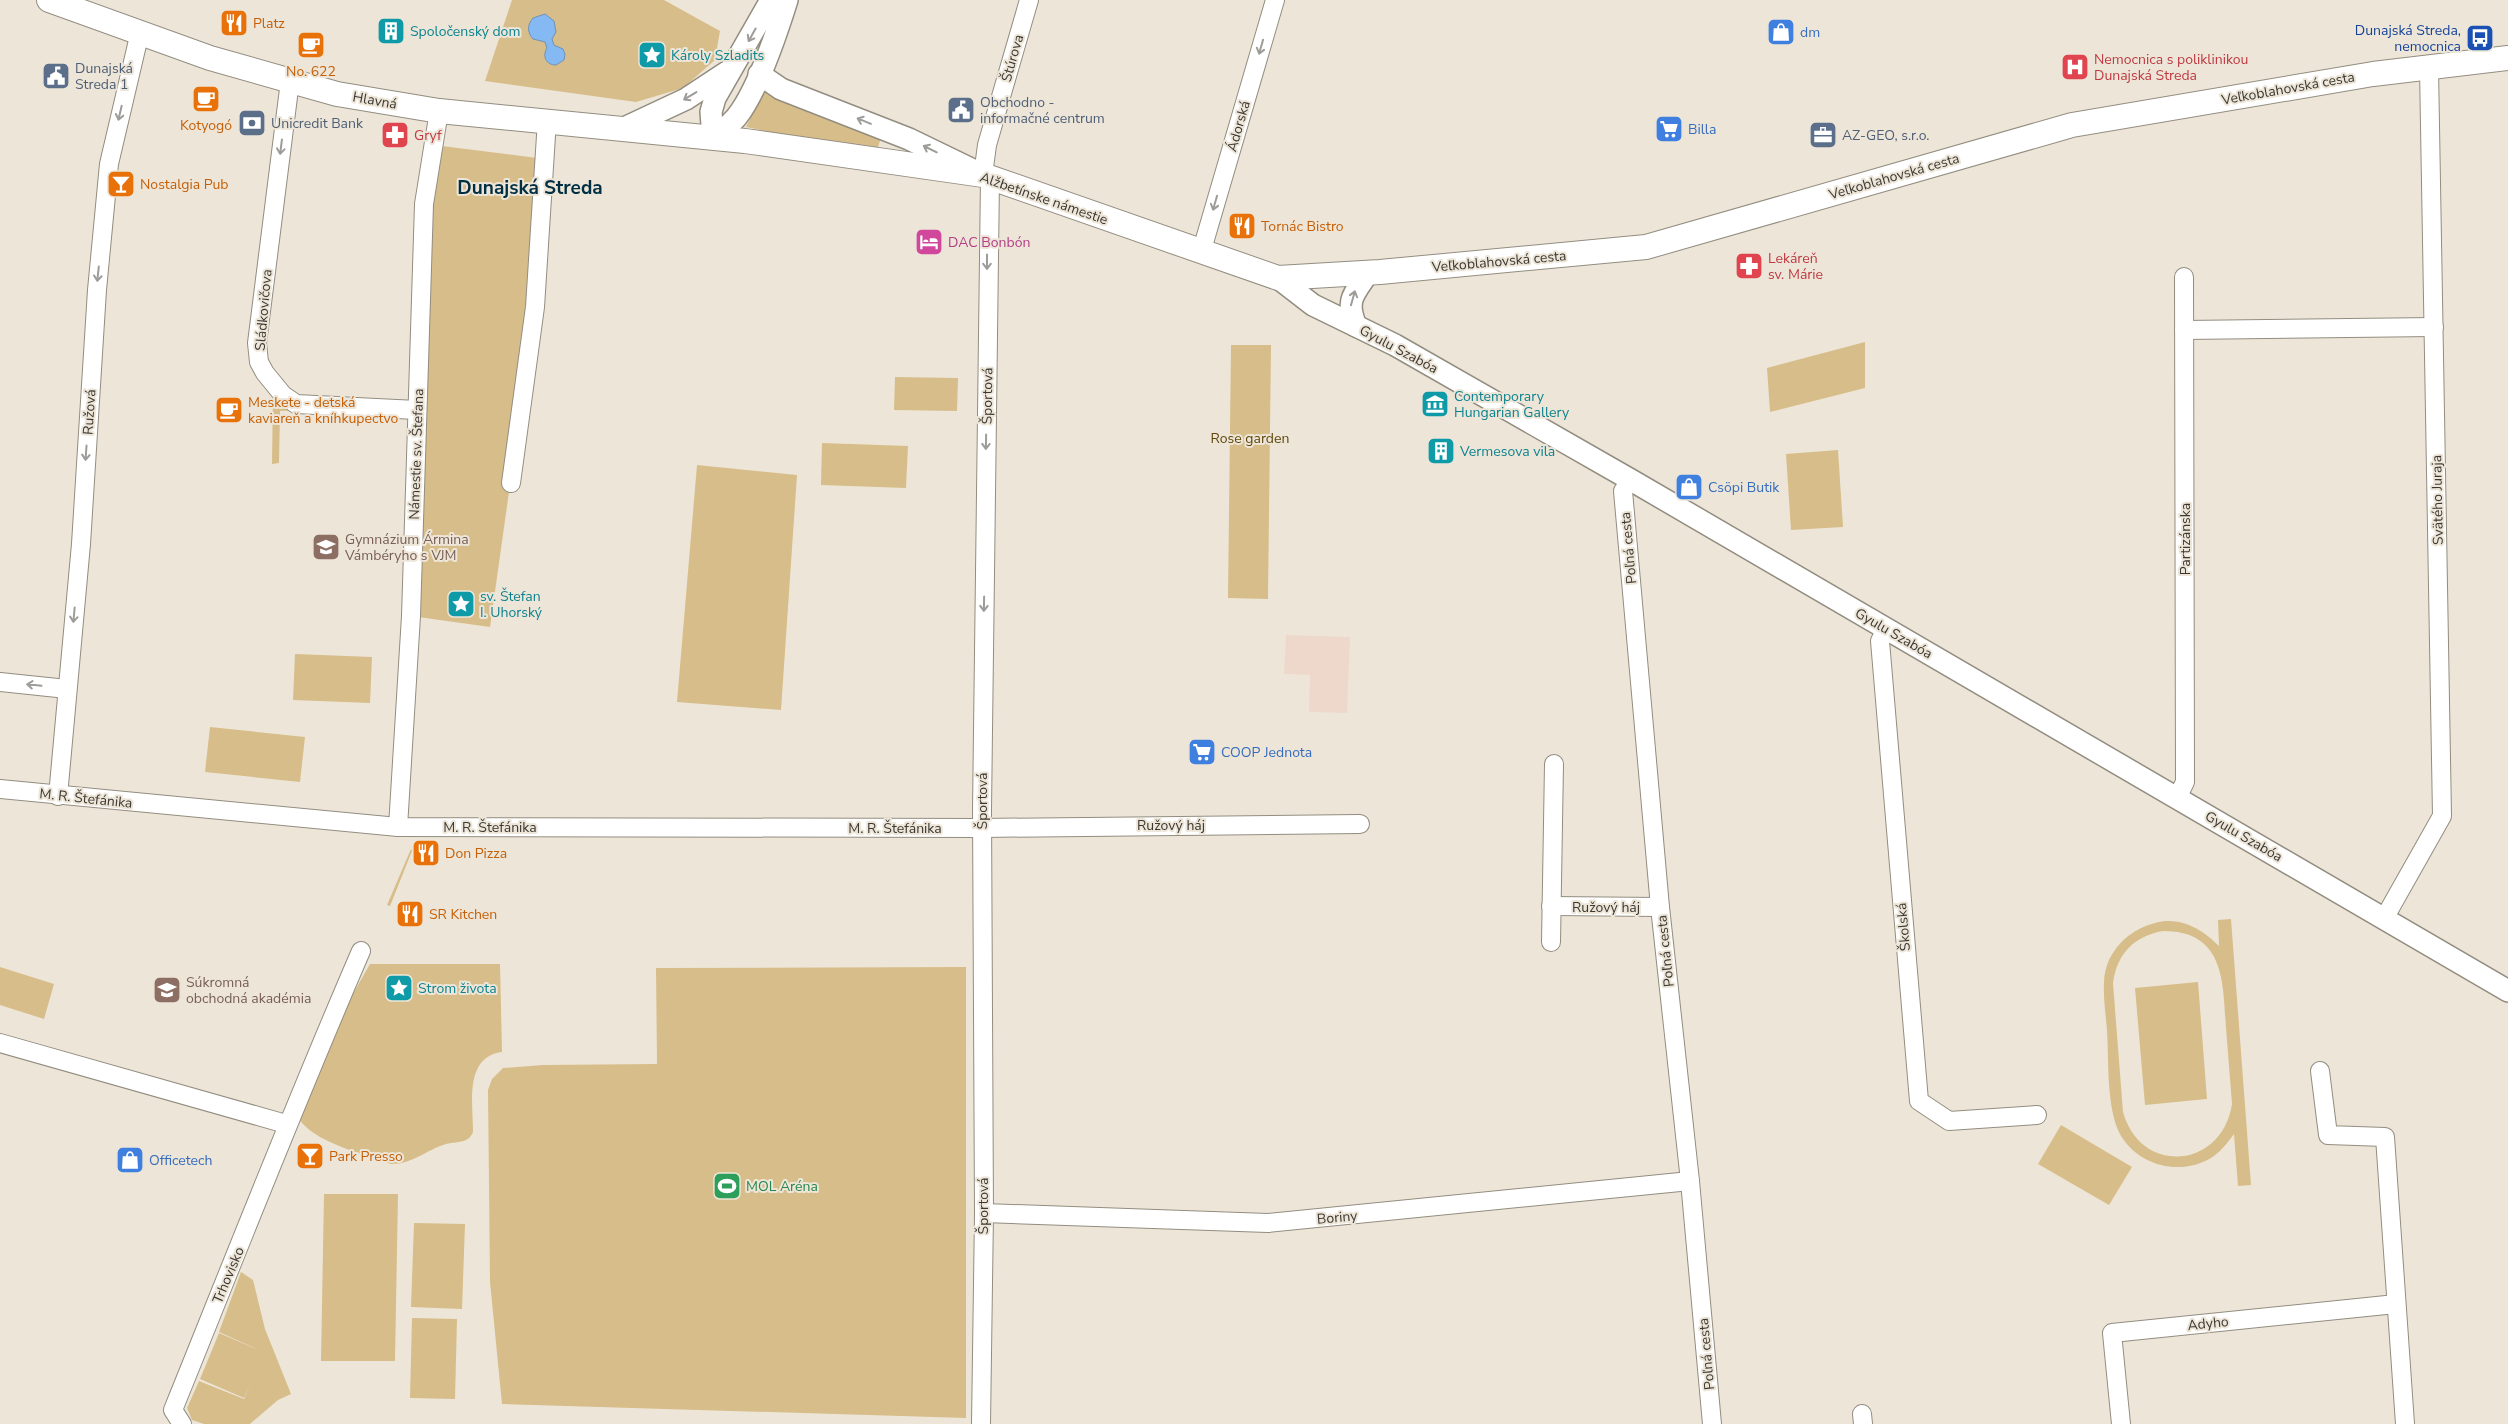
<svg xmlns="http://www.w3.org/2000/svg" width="2508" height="1424" font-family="'Nunito Sans',sans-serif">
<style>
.commercial{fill:#eed8cc}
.green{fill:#d7bd89;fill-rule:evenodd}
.water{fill:#84b9f4;stroke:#6e92ba}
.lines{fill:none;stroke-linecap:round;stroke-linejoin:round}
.minor-casing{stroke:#938d80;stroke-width:20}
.tertiary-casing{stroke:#938d80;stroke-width:24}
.secondary-casing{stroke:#938d80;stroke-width:26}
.minor{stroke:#fff;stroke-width:18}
.tertiary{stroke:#fff;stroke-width:21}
.secondary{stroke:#fff;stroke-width:24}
.oneway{stroke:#9d9c99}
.labels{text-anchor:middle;stroke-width:4;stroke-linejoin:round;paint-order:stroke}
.food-label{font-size:14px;fill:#c56008;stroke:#ede6d8;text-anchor:start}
.transit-label{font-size:14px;fill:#164399;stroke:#ede6d8;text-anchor:end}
.culture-label{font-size:14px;fill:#0d838f;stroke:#ede6d8;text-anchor:start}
.shop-label{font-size:14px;fill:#366cbe;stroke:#ede6d8;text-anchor:start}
.street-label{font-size:14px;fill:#3b3833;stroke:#ede6d8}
.health-label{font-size:14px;fill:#be3a42;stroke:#ede6d8;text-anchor:start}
.service-label{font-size:14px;fill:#4e5e75;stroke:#ede6d8;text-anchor:start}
.hotel-label{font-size:14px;fill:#b23c85;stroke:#ede6d8;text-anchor:start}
.park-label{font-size:14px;fill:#60470b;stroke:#ede6d8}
.education-label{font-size:14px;fill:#785e54;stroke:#ede6d8;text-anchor:start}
.leisure-label{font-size:14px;fill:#27864d;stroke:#ede6d8;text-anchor:start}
.district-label{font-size:19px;font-weight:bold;fill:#002e42;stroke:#ede6d8}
</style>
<rect width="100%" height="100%" fill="#ede6d8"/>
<path class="commercial" d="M 1286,635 L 1350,637 L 1347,713 L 1309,712 L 1310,675 L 1284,674 Z"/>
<g class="green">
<path d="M 512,0 L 664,0 L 720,31 L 715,60 L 683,88 L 636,102 L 485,81 Z"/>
<path d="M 763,91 L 882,134 L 876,154 L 746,127 Z"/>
<path d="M 434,145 L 545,159 L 535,307 L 490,627 L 411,616 Z"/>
<path d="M 1865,342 L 1865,388 L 1770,412 L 1767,368 Z"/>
<path d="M 1231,345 L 1271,345 L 1268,599 L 1228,598 Z"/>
<path d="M 895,377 L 958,378 L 957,411 L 894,410 Z"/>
<path d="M 273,391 L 302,410 L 280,411 L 279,463 L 272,464 Z"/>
<path d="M 822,443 L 908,446 L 906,488 L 821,485 Z"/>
<path d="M 1838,450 L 1843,527 L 1791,530 L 1786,454 Z"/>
<path d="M 697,465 L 797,475 L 781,710 L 677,702 Z"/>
<path d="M 295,654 L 372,657 L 370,703 L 293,700 Z"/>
<path d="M 210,727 L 305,737 L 300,782 L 205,772 Z"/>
<path d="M 411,849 L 412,851 L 390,906 L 387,905 Z"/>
<path d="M 2231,919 L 2251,1185 L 2238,1186 L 2234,1134 C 2228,1142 2222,1150 2214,1156 C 2183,1177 2140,1167 2121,1136 C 2106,1110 2109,1061 2107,1031 C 2106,1015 2103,998 2104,982 C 2104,974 2106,967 2109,960 C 2118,941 2135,928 2155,923 C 2180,916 2202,929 2219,946 L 2218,920 ZM 2163,931 C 2225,931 2223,982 2226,1028 C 2228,1053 2230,1079 2232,1104 C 2222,1169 2141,1176 2123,1112 L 2113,983 C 2117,954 2134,936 2163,931 Z"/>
<path d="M 370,964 L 500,964 L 502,1052 C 464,1057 473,1103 473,1132 C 471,1136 470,1138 466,1140 C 460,1143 452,1142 446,1144 C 426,1150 413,1164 391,1164 C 364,1154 311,1142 297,1116 L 343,1011 Z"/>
<path d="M 0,967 L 54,984 L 44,1019 L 0,1005 Z"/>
<path d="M 966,967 L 966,1418 L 502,1404 L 490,1282 L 488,1090 L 492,1079 L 503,1068 L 543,1065 L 657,1064 L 656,968 Z"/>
<path d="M 2198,982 L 2207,1099 L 2145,1105 L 2135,988 Z"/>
<path d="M 2061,1125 L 2132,1167 L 2109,1205 L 2038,1164 Z"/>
<path d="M 324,1194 L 398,1194 L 395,1361 L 321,1361 Z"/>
<path d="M 414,1223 L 465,1224 L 462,1309 L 411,1307 Z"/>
<path d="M 241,1272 L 253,1280 L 265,1329 L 291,1394 L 278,1400 L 250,1424 L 204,1424 L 192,1420 L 187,1408 L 199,1381 L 244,1399 L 250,1384 L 244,1398 L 200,1379 L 219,1333 L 263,1352 L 219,1332 Z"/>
<path d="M 412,1318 L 457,1319 L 455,1399 L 410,1398 Z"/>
</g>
<path class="water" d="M 545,14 L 554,21 L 556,32 L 552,39 L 554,45 L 563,49 L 565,54 L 564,60 L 556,65 C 546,65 542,56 547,48 L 545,42 L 533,39 C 527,32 527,25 533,18 Z"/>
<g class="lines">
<defs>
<g id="minor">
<path d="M 290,81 L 257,343 L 259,362 L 265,373 L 283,395 L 296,404 L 417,410"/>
<path d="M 983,175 L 987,145 L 1029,0"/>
<path d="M 1201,253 L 1275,0"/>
<path d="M 2184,330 L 2434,327"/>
<path d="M 1631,480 L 1623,491 L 1660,907 L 1690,1181 L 1712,1424"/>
<path d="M 511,483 L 535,307 L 547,120"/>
<path d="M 1886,629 L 1880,641 L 1919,1101 L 1949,1121 L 2037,1115"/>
<path d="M 0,682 L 67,689"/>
<path d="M 0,789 L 398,827 L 982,828 L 1360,824"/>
<path d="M 58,796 L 81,544 L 97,290 L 109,164 L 140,32"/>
<path d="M 2177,798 L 2185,782 L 2184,277"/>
<path d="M 398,827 L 411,616 L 424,204 L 439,111"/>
<path d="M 1551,906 L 1660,907"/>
<path d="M 2385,917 L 2442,816 L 2429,68"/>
<path d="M 1551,942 L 1554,764"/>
<path d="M 0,1043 L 286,1124"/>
<path d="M 2320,1071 L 2328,1135 L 2385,1137 L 2405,1424"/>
<path d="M 984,1213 L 1268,1223 L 1690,1181"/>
<path d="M 1862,1414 L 1863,1424"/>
<path d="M 182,1424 L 173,1410 C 235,1257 295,1103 361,951"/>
<path d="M 981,1424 L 984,1213 L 982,810 L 990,178"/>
<path d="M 2121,1424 L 2112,1333 L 2396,1304"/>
</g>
<g id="tertiary">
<path d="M 771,0 L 715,98 L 711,112 L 713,137 C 724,130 734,122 741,111 C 760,83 777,32 787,0"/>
<path d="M 759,74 L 781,89 L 909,139 L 975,171"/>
<path d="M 622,129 L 686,99 L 727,72"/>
<path d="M 1278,278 L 1313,305 L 1395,345 L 1631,480 L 2508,991"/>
<path d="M 1356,326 C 1345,300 1354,294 1368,273"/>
</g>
<path id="secondary" d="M 49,0 L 210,58 L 337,94 L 439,111 L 745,141 L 983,175 L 1278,278 L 1380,272 L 1646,247 L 2072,125 L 2373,74 L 2508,58"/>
</defs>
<use href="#minor" class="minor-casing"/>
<use href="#tertiary" class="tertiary-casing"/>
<use href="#secondary" class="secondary-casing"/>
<use href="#minor" class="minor"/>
<use href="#tertiary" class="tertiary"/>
<use href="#secondary" class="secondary"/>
</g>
<defs><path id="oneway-shaft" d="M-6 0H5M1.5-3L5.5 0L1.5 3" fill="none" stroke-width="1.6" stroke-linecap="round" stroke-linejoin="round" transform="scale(1.25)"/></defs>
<g class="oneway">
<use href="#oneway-shaft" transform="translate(752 35) rotate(119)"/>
<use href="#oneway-shaft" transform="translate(1261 47) rotate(106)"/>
<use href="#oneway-shaft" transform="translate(690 96) rotate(149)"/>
<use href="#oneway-shaft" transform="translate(120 113) rotate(103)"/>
<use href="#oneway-shaft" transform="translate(864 121) rotate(-158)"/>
<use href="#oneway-shaft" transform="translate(281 147) rotate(97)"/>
<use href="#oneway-shaft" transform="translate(930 149) rotate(-154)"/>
<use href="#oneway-shaft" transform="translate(1215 203) rotate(106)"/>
<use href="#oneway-shaft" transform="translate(987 262) rotate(90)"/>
<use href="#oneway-shaft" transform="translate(98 274) rotate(96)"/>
<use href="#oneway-shaft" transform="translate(1353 298) rotate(-74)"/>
<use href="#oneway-shaft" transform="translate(986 442) rotate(91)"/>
<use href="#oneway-shaft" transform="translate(86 453) rotate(94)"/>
<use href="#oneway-shaft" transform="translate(984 604) rotate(91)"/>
<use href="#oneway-shaft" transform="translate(74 615) rotate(95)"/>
<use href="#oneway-shaft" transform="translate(34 685) rotate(-174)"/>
</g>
<defs>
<symbol id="restaurant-square" viewBox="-11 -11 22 22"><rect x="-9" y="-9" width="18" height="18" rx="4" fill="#e8710a" stroke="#ede6d8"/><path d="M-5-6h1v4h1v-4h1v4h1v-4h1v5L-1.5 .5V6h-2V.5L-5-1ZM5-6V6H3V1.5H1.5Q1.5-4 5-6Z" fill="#fff"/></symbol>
<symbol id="building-square" viewBox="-11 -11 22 22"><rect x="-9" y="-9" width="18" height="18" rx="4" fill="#0f9aa8" stroke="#ede6d8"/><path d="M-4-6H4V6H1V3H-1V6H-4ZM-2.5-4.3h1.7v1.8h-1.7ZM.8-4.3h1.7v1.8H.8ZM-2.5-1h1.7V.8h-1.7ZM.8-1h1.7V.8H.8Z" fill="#fff"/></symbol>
<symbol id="shop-square" viewBox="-11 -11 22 22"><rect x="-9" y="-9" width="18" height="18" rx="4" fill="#3f7fe0" stroke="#ede6d8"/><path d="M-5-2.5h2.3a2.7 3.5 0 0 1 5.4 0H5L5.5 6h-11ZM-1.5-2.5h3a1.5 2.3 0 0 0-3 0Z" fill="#fff"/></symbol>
<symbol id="bus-square" viewBox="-11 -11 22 22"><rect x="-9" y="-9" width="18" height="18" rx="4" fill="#1a4fb4" stroke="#ede6d8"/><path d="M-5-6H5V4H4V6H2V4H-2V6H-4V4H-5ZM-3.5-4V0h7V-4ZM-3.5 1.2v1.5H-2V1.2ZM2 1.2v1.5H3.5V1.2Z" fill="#fff"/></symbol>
<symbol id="cafe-square" viewBox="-11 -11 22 22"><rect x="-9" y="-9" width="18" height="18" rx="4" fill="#e8710a" stroke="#ede6d8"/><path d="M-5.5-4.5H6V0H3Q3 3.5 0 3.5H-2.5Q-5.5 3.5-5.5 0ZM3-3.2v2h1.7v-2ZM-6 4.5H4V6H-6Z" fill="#fff"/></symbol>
<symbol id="sight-square" viewBox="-11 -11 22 22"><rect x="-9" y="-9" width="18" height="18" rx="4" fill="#0f9aa8" stroke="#ede6d8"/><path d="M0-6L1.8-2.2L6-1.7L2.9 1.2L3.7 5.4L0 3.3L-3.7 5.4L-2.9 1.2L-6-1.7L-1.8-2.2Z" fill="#fff"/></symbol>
<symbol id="hospital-square" viewBox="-11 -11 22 22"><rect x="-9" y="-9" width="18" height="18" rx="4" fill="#e0444e" stroke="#ede6d8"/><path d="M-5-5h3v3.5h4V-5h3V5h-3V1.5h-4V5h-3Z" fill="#fff"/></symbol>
<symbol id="civic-square" viewBox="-11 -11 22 22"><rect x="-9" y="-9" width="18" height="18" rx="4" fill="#5c6f8a" stroke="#ede6d8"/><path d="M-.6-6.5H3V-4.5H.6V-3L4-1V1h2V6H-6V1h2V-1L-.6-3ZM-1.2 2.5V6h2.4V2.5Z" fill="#fff"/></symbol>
<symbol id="bank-square" viewBox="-11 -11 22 22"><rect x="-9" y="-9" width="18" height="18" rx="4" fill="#5c6f8a" stroke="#ede6d8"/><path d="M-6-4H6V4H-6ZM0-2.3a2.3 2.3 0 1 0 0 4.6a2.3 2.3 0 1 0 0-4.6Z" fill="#fff"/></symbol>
<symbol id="supermarket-square" viewBox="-11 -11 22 22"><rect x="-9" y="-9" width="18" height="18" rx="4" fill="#3f7fe0" stroke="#ede6d8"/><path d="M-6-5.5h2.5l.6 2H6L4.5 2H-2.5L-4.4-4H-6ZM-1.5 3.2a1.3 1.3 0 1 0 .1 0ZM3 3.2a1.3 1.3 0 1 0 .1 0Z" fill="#fff"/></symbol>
<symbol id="pharmacy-square" viewBox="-11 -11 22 22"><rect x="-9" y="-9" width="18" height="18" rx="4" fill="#e0444e" stroke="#ede6d8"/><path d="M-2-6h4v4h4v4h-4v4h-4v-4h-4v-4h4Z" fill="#fff"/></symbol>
<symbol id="office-square" viewBox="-11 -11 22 22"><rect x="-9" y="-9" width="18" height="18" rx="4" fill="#5c6f8a" stroke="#ede6d8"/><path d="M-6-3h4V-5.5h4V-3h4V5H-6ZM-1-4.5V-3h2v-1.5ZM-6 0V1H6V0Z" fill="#fff"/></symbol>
<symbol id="bar-square" viewBox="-11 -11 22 22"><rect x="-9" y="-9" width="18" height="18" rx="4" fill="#e8710a" stroke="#ede6d8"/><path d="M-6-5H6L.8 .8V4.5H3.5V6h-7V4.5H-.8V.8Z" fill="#fff"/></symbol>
<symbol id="hotel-square" viewBox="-11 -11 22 22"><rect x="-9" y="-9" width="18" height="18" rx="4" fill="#d1479c" stroke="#ede6d8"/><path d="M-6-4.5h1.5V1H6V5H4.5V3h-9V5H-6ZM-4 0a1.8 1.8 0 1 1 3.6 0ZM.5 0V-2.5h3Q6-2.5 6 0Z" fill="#fff"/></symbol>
<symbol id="museum-square" viewBox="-11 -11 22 22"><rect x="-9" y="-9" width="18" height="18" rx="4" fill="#0f9aa8" stroke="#ede6d8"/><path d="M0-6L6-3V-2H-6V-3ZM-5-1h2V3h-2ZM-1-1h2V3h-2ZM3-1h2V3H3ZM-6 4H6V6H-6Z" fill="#fff"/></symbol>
<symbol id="school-square" viewBox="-11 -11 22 22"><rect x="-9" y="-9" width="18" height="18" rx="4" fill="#8d6e63" stroke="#ede6d8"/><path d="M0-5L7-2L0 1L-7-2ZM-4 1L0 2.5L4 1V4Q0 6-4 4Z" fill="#fff"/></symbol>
<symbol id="stadium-square" viewBox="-11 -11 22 22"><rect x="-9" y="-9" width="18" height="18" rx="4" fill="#2e9e5b" stroke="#ede6d8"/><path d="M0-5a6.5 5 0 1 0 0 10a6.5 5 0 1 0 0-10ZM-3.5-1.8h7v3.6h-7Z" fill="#fff"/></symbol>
</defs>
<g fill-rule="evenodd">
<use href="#restaurant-square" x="218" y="7" width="32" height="32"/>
<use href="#building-square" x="375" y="15" width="32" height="32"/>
<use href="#shop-square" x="1765" y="16" width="32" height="32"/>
<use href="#bus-square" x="2464" y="22" width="32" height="32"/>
<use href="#cafe-square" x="295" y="29" width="32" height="32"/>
<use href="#sight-square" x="636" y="39" width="32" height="32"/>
<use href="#hospital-square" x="2059" y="51" width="32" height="32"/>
<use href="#civic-square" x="40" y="60" width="32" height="32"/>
<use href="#cafe-square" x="190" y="83" width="32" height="32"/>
<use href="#civic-square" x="945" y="94" width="32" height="32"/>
<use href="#bank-square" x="236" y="107" width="32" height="32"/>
<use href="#supermarket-square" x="1653" y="113" width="32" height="32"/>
<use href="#pharmacy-square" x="379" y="119" width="32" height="32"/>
<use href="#office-square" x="1807" y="119" width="32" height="32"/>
<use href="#bar-square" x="105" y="168" width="32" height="32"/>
<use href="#restaurant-square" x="1226" y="210" width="32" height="32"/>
<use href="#hotel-square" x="913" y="226" width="32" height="32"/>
<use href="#pharmacy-square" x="1733" y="250" width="32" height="32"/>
<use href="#museum-square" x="1419" y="388" width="32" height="32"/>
<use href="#cafe-square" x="213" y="394" width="32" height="32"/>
<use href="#building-square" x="1425" y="435" width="32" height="32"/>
<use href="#shop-square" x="1673" y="471" width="32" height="32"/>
<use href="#school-square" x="310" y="531" width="32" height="32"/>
<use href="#sight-square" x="445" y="588" width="32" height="32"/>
<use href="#supermarket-square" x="1186" y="736" width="32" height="32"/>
<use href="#restaurant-square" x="410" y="837" width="32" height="32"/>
<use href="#restaurant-square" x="394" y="898" width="32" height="32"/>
<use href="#sight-square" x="383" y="972" width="32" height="32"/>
<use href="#school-square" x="151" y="974" width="32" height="32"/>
<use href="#bar-square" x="294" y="1140" width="32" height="32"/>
<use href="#shop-square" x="114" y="1144" width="32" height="32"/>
<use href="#stadium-square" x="711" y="1170" width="32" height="32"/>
</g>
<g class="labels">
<g class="food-label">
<text x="253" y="28">Platz</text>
<text x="311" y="76" text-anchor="middle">No. 622</text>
<text x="206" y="130" text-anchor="middle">Kotyogó</text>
<text x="140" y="189">Nostalgia Pub</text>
<text x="1261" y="231">Tornác Bistro</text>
<text x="248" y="407">Meskete - detská<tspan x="248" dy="16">kaviareň a kníhkupectvo</tspan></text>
<text x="445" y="858">Don Pizza</text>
<text x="429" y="919">SR Kitchen</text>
<text x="329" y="1161">Park Presso</text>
</g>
<g class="transit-label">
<text x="2461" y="35">Dunajská Streda,<tspan x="2461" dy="16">nemocnica</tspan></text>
</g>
<g class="culture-label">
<text x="410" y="36">Spoločenský dom</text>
<text x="671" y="60">Károly Szladits</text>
<text x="1454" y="401">Contemporary<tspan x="1454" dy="16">Hungarian Gallery</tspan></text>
<text x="1460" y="456">Vermesova vila</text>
<text x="480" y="601">sv. Štefan<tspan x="480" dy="16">I. Uhorský</tspan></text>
<text x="418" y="993">Strom života</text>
</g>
<g class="shop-label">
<text x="1800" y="37">dm</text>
<text x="1688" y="134">Billa</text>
<text x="1708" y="492">Csöpi Butik</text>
<text x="1221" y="757">COOP Jednota</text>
<text x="149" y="1165">Officetech</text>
</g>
<g class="street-label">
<text transform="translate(1012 58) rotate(-74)" y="5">Štúrova</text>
<text transform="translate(2288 88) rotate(-10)" y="5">Veľkoblahovská cesta</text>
<text transform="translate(375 100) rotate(10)" y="5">Hlavná</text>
<text transform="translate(1238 126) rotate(-74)" y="5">Ádorská</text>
<text transform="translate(1894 176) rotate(-16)" y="5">Veľkoblahovská cesta</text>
<text transform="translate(1044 198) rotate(19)" y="5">Alžbetínske námestie</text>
<text transform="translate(1499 261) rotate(-5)" y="5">Veľkoblahovská cesta</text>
<text transform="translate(263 310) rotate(-85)" y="5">Sládkovičova</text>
<text transform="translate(1399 349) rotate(28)" y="5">Gyulu Szabóa</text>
<text transform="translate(987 396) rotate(-89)" y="5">Športová</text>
<text transform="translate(89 412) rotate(-86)" y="5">Ružová</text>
<text transform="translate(416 454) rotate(-88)" y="5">Námestie sv. Štefana</text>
<text transform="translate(2437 500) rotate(-91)" y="5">Svätého Juraja</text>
<text transform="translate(2185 539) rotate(-90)" y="5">Partizánska</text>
<text transform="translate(1628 548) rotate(-95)" y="5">Poľná cesta</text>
<text transform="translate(1894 633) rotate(30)" y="5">Gyulu Szabóa</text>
<text transform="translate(86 798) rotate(6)" y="5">M. R. Štefánika</text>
<text transform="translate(982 801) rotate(-90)" y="5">Športová</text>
<text x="1171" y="830">Ružový háj</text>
<text x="490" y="832">M. R. Štefánika</text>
<text x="895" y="833">M. R. Štefánika</text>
<text transform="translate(2244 836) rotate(30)" y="5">Gyulu Szabóa</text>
<text x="1606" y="912">Ružový háj</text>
<text transform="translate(1903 927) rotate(-95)" y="5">Školská</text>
<text transform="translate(1665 951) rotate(-96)" y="5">Poľná cesta</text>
<text transform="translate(983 1206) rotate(-90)" y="5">Športová</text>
<text transform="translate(1337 1217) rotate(-5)" y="5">Boriny</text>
<text transform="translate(228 1275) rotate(-67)" y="5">Trhovisko</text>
<text transform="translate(2208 1323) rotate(-6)" y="5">Adyho</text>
<text transform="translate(1706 1354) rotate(-95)" y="5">Poľná cesta</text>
</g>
<g class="health-label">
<text x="2094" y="64">Nemocnica s poliklinikou<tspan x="2094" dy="16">Dunajská Streda</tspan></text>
<text x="414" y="140">Gryf</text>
<text x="1768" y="263">Lekáreň<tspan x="1768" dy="16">sv. Márie</tspan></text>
</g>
<g class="service-label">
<text x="75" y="73">Dunajská<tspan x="75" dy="16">Streda 1</tspan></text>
<text x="980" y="107">Obchodno -<tspan x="980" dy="16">informačné centrum</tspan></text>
<text x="271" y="128">Unicredit Bank</text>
<text x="1842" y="140">AZ-GEO, s.r.o.</text>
</g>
<g class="hotel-label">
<text x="948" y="247">DAC Bonbón</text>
</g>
<g class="park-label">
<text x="1250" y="443">Rose garden</text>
</g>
<g class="education-label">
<text x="345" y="544">Gymnázium Ármina<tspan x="345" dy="16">Vámbéryho s VJM</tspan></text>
<text x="186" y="987">Súkromná<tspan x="186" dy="16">obchodná akadémia</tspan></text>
</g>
<g class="leisure-label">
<text x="746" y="1191">MOL Aréna</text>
</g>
<g class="district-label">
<text x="530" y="194">Dunajská Streda</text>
</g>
</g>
</svg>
